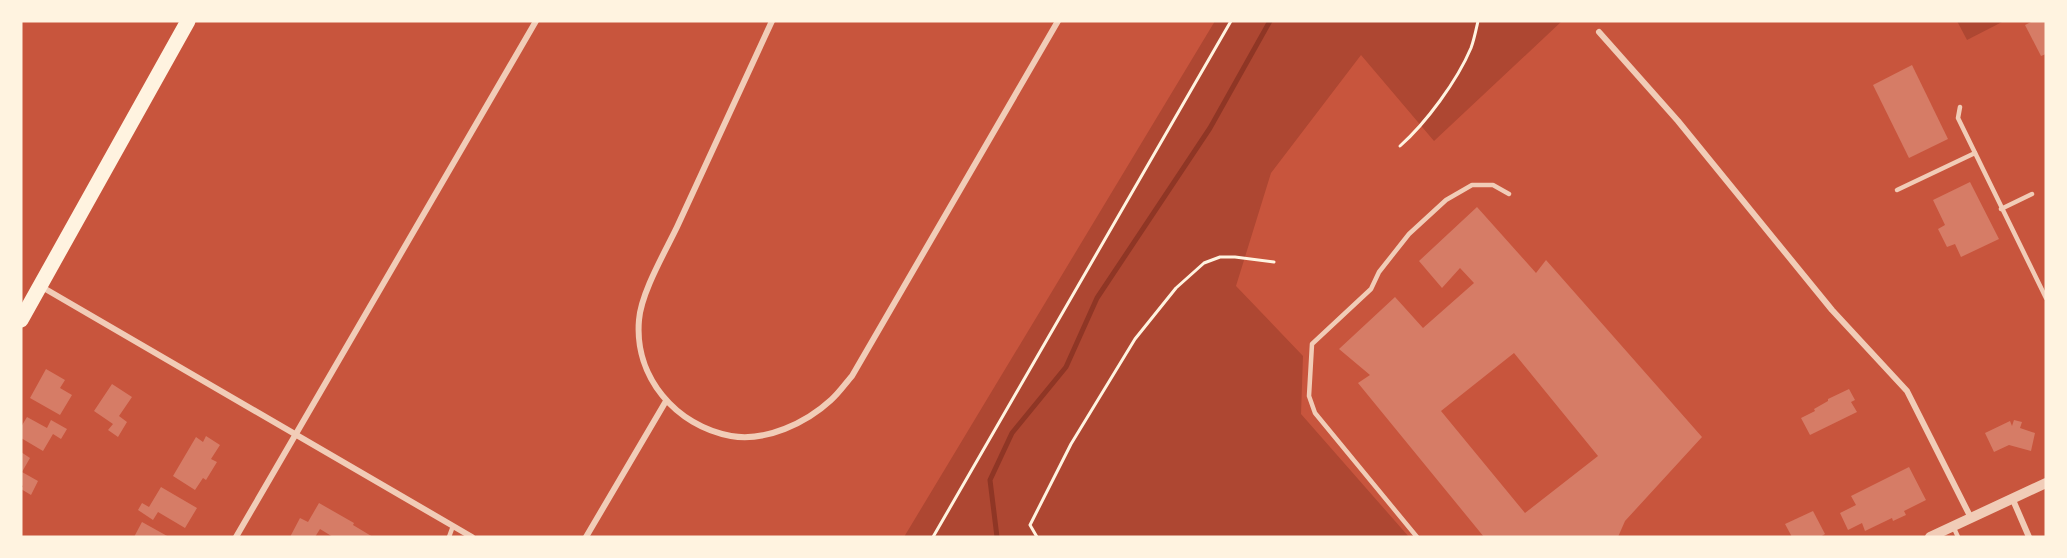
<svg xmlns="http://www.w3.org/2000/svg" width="2067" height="558" font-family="Manrope,sans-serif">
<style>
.green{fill:#ae4732}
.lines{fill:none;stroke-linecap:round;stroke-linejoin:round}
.stream{stroke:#8f3625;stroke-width:5}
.building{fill:#d67c66;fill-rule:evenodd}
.path{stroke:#fff3e0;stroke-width:3}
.service{stroke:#f1ccb7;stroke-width:4.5}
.minor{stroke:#f1ccb7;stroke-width:6}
.tertiary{stroke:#f1ccb7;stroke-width:10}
.primary{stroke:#fff3e0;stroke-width:15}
</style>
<rect width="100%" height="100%" fill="#c8553d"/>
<g class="green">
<path d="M 1215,21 L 1562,21 L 1434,141 L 1361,55 L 1271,173 L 1236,286 L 1303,356 L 1301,414 L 1409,537 L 904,537 Z"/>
<path d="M 1957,21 L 2004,21 L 1967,40 Z"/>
</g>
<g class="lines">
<path class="stream" d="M 997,537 L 990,480 L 1012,433 L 1066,367 L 1097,298 L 1210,128 L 1270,21"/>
</g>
<g class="building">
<path d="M 2033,21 L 2046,21 L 2046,54 L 2041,56 L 2025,25 Z"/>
<path d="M 1912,65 L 1948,139 L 1909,158 L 1873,85 Z"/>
<path d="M 1970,182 L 1999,239 L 1961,257 L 1955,244 L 1947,247 L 1938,229 L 1945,225 L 1933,200 Z"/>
<path d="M 1477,207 L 1536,273 L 1546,260 L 1702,437 L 1625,521 L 1618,537 L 1484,537 L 1358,383 L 1370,375 L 1339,349 L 1395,297 L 1423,328 L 1474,283 L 1460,268 L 1442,288 L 1419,261 ZM 1514,353 L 1598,456 L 1525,513 L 1441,411 Z"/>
<path d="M 46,369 L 65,380 L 60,388 L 72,395 L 60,415 L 30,398 Z"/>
<path d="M 112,384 L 132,397 L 119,416 L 127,422 L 118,437 L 108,430 L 113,424 L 94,411 Z"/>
<path d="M 1849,389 L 1855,400 L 1851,402 L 1857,412 L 1810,435 L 1801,418 L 1815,411 L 1814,409 L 1828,401 L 1828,399 Z"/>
<path d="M 27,417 L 47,428 L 51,420 L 67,429 L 61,439 L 53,434 L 43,451 L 21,438 L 21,427 Z"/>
<path d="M 2014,420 L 2022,422 L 2020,428 L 2035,433 L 2031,451 L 2009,445 L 1994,452 L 1985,433 L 2010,421 L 2012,426 Z"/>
<path d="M 206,436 L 220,445 L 211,459 L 217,462 L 206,480 L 203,478 L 195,490 L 173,476 L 196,437 L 203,442 Z"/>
<path d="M 21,452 L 30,458 L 22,472 L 38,481 L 31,495 L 21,489 L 23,486 L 21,485 Z"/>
<path d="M 1909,467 L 1926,500 L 1904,511 L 1906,515 L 1893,521 L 1892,518 L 1865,531 L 1862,523 L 1848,530 L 1840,513 L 1856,505 L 1851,496 Z"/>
<path d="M 161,487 L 197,508 L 185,528 L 158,512 L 153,520 L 138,510 L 142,503 L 149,507 Z"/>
<path d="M 319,503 L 354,523 L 353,525 L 373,537 L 333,537 L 320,529 L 315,537 L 290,537 L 300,518 L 308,522 Z"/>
<path d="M 1813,511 L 1825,534 L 1820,537 L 1792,537 L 1785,524 Z"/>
<path d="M 142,522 L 169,537 L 134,537 Z"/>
</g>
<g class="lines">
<g class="path">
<path d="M 1400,146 C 1426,123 1457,81 1471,48 C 1474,40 1476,30 1478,21"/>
<path d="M 933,537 L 1231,21"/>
<path d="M 1037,537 L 1030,525 L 1071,444 L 1135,339 L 1176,288 L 1204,263 L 1220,257 L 1235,257 L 1274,262"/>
</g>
<g class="service">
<path d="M 1960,107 L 1958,118 L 2046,298"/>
<path d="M 1897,190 L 1975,153"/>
<path d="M 2001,209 L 2032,194"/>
<path d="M 1953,526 L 1958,537"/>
<path d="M 449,537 L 453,526"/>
<path d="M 1417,537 L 1315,413 L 1309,396 L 1312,344 L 1371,289 L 1379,272 L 1409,234 L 1446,200 L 1472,185 L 1493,185 L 1509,194"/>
</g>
<g class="minor">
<path d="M 772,21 C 740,90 708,159 677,227 C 665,252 641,293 639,320 C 634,377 676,426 731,436 C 766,442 806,423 831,400 C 839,393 845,384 852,376 L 1058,21"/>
<path d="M 1599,32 L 1678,121 L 1832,310 L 1907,391 L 1971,518"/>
<path d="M 42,287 L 472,537"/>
<path d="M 2013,500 L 2029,537"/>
<path d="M 236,537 L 536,21"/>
<path d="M 586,537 L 666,401"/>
</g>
<path class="tertiary" d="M 1930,537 L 2046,483"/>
<path class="primary" d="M 21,320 L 188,21"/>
</g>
<rect width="2067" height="558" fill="none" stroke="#fff3e0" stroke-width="45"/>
</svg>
